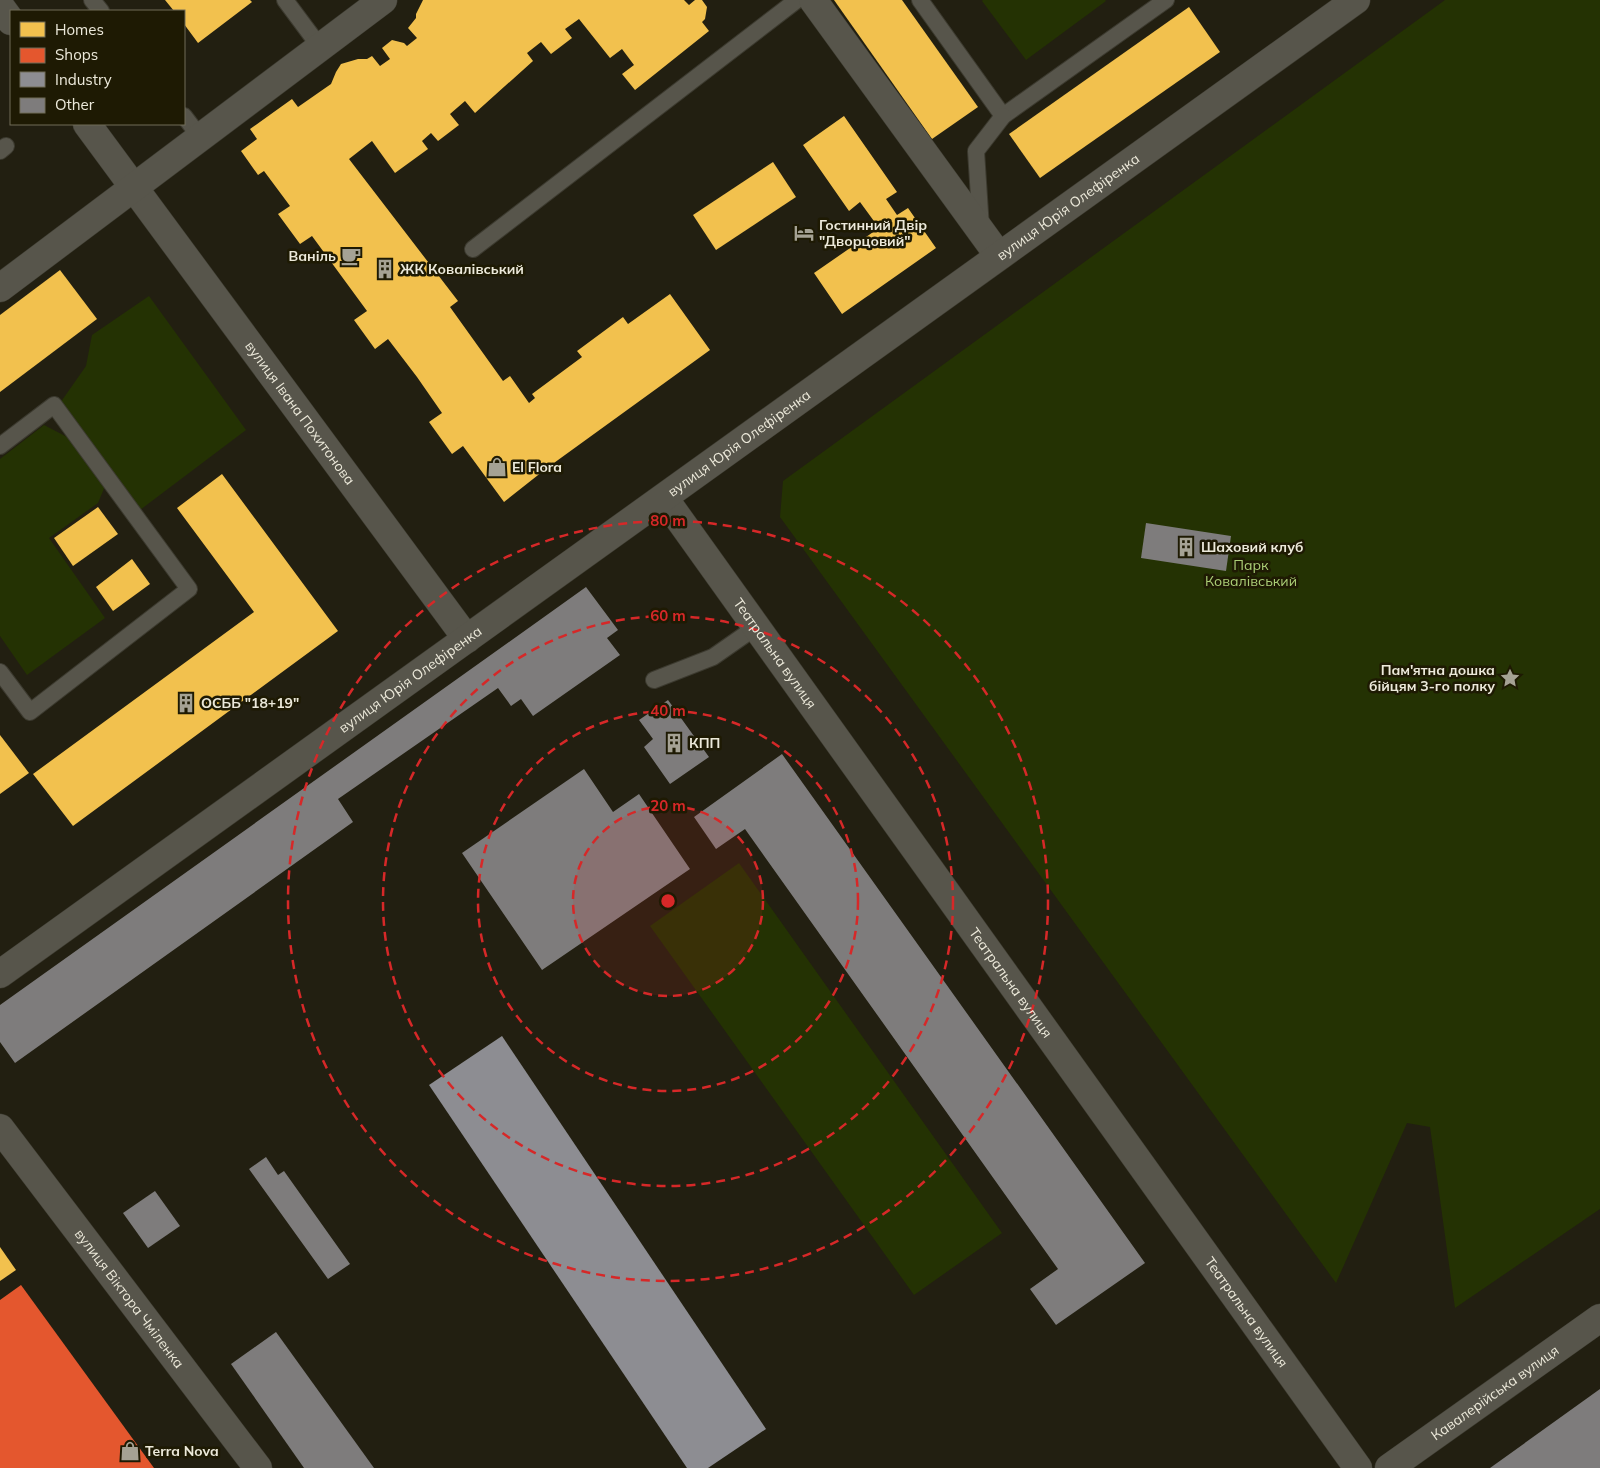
<svg xmlns="http://www.w3.org/2000/svg" width="1600" height="1468" font-family="Mulish,sans-serif">
<style>
.green{fill:#243203}
.homes{fill:#f2c14e}
.shops{fill:#e4572e}
.industry{fill:#8d8d92}
.building{fill:#7e7c7c}
.lines{fill:none;stroke-linecap:round;stroke-linejoin:round}
.service-casing{stroke:#3c3a2f;stroke-width:18}
.minor-casing{stroke:#3c3a2f;stroke-width:29}
.service{stroke:#57554b;stroke-width:16}
.minor{stroke:#57554b;stroke-width:28}
.ring{fill:none;stroke:#d62828;stroke-width:2.5;stroke-dasharray:9 6}
.labels{text-anchor:middle;stroke-width:5;stroke-linejoin:round;paint-order:stroke}
.street-label{font-size:14px;fill:#ece9da;stroke:#1e1a03}
.poi-label{font-size:14px;font-weight:bold;fill:#ece9da;stroke:#1e1a03;text-anchor:start}
.park-label{font-size:14px;fill:#abce76;stroke:#1e1a03}
.centre{fill:#d62828;stroke:#1e1a03;stroke-width:2.5}
.ring-label{font-size:15px;text-anchor:middle;font-weight:bold;fill:#d62828;stroke:#1e1a03;stroke-width:5;stroke-linejoin:round;paint-order:stroke}
</style>
<rect width="100%" height="100%" fill="#221f11"/>
<g class="green">
<path d="M 983,0 L 1105,0 L 1106,1 L 1026,60 L 982,1 Z"/>
<path d="M 1445,0 L 1600,0 L 1600,1209 L 1455,1308 L 1430,1127 L 1407,1123 L 1336,1283 L 780,517 L 783,481 Z"/>
<path d="M 149,296 L 246,430 L 136,513 L 58,406 L 86,366 L 92,335 Z"/>
<path d="M 44,425 L 69,438 L 105,486 L 98,503 L 49,538 L 105,618 L 27,675 L 0,636 L 0,459 Z"/>
<path d="M 739,863 L 1002,1233 L 914,1295 L 650,926 Z"/>
</g>
<g class="homes">
<path d="M 165,0 L 250,0 L 252,2 L 198,43 L 184,24 L 184,11 L 174,11 Z"/>
<path d="M 423,0 L 684,0 L 689,5 L 695,0 L 702,0 L 707,7 L 705,19 L 702,22 L 709,31 L 635,90 L 622,74 L 634,65 L 622,49 L 610,58 L 579,19 L 565,29 L 572,38 L 551,54 L 541,42 L 527,53 L 533,61 L 475,113 L 465,101 L 450,114 L 459,125 L 438,141 L 431,133 L 422,141 L 428,149 L 395,173 L 372,141 L 349,159 L 458,301 L 450,307 L 503,381 L 510,376 L 529,403 L 535,398 L 532,394 L 582,357 L 577,351 L 623,317 L 628,324 L 670,294 L 710,350 L 547,468 L 504,502 L 463,446 L 452,454 L 429,422 L 442,413 L 417,377 L 388,339 L 375,349 L 354,320 L 367,311 L 312,236 L 300,244 L 278,214 L 290,206 L 264,171 L 258,175 L 241,151 L 257,139 L 250,129 L 292,99 L 298,107 L 331,84 L 336,72 L 341,64 L 358,59 L 367,59 L 372,56 L 380,66 L 390,59 L 382,48 L 392,40 L 404,43 L 407,46 L 417,38 L 408,28 L 416,18 L 416,14 Z"/>
<path d="M 834,0 L 902,0 L 978,107 L 932,139 Z"/>
<path d="M 1189,7 L 1220,52 L 1040,178 L 1009,134 Z"/>
<path d="M 844,116 L 897,192 L 886,199 L 897,215 L 908,208 L 936,248 L 842,314 L 814,273 L 879,228 L 860,202 L 849,211 L 803,145 Z"/>
<path d="M 773,162 L 796,197 L 716,250 L 693,215 Z"/>
<path d="M 60,270 L 97,319 L 0,392 L 0,315 Z"/>
<path d="M 222,474 L 338,631 L 73,826 L 33,774 L 254,612 L 177,508 Z"/>
<path d="M 98,507 L 118,534 L 73,566 L 54,538 Z"/>
<path d="M 132,559 L 150,584 L 113,611 L 96,587 Z"/>
<path d="M 0,735 L 29,773 L 0,794 Z"/>
<path d="M 0,1247 L 16,1270 L 0,1281 Z"/>
</g>
<path class="shops" d="M 21,1285 L 154,1468 L 0,1468 L 0,1300 Z"/>
<path class="industry" d="M 502,1036 L 766,1429 L 708,1468 L 687,1468 L 429,1085 Z"/>
<g class="building">
<path d="M 1146,523 L 1231,536 L 1226,571 L 1141,558 Z"/>
<path d="M 586,587 L 618,630 L 607,638 L 620,655 L 533,716 L 521,699 L 511,706 L 498,688 L 338,799 L 353,822 L 15,1063 L 0,1042 L 0,1005 Z"/>
<path d="M 668,700 L 709,757 L 670,784 L 644,747 L 653,739 L 639,720 Z"/>
<path d="M 782,754 L 1145,1263 L 1056,1325 L 1030,1289 L 1058,1269 L 745,829 L 716,849 L 694,817 Z"/>
<path d="M 584,769 L 613,812 L 639,794 L 690,869 L 542,970 L 462,853 Z"/>
<path d="M 266,1157 L 278,1175 L 284,1171 L 350,1264 L 328,1279 L 249,1169 Z"/>
<path d="M 155,1191 L 180,1226 L 148,1248 L 123,1213 Z"/>
<path d="M 276,1332 L 374,1468 L 304,1468 L 231,1364 Z"/>
<path d="M 1600,1389 L 1600,1468 L 1490,1468 Z"/>
</g>
<g class="lines">
<defs>
<g id="service">
<path d="M 92,0 L 101,11"/>
<path d="M 285,0 L 320,47"/>
<path d="M 920,0 L 1003,116 L 1166,0"/>
<path d="M 184,116 L 200,137"/>
<path d="M 0,151 L 6,146"/>
<path d="M 981,228 L 976,151 L 1003,116"/>
<path d="M 473,249 L 797,0"/>
<path d="M 0,446 L 54,405 L 189,589 L 30,712 L 0,672"/>
<path d="M 654,680 L 713,657 L 756,627"/>
</g>
<g id="minor">
<path d="M 813,0 L 999,256"/>
<path d="M 0,6 L 11,21"/>
<path id="s1" d="M 87,124 L 467,639"/>
<path d="M 0,288 L 383,0"/>
<path id="s2" d="M 664,498 L 1358,1468"/>
<path id="s3" d="M 0,974 L 1356,0"/>
<path id="s4" d="M 0,1128 L 258,1468"/>
<path id="s5" d="M 1389,1468 L 1600,1318"/>
</g>
</defs>
<use href="#service" class="service-casing"/>
<use href="#minor" class="minor-casing"/>
<use href="#service" class="service"/>
<use href="#minor" class="minor"/>
</g>
<circle cx="668" cy="901" r="95" fill="#d62828" fill-opacity=".12"/>
<g class="ring">
<circle cx="668" cy="901" r="95"/>
<circle cx="668" cy="901" r="190"/>
<circle cx="668" cy="901" r="285"/>
<circle cx="668" cy="901" r="380"/>
</g>
<defs>
<symbol id="hotel-bare" viewBox="-9 -9 18 18"><path d="M-6-4.5h1.5V1H6V5H4.5V3h-9V5H-6ZM-4 0a1.8 1.8 0 1 1 3.6 0ZM.5 0V-2.5h3Q6-2.5 6 0Z" fill="#a5a294" stroke="#1e1a03" stroke-width="2.5" paint-order="stroke"/></symbol>
<symbol id="cafe-bare" viewBox="-9 -9 18 18"><path d="M-5.5-4.5H6V0H3Q3 3.5 0 3.5H-2.5Q-5.5 3.5-5.5 0ZM3-3.2v2h1.7v-2ZM-6 4.5H4V6H-6Z" fill="#a5a294" stroke="#1e1a03" stroke-width="2.5" paint-order="stroke"/></symbol>
<symbol id="building-bare" viewBox="-9 -9 18 18"><path d="M-4-6H4V6H1V3H-1V6H-4ZM-2.5-4.3h1.7v1.8h-1.7ZM.8-4.3h1.7v1.8H.8ZM-2.5-1h1.7V.8h-1.7ZM.8-1h1.7V.8H.8Z" fill="#a5a294" stroke="#1e1a03" stroke-width="2.5" paint-order="stroke"/></symbol>
<symbol id="shop-bare" viewBox="-9 -9 18 18"><path d="M-5-2.5h2.3a2.7 3.5 0 0 1 5.4 0H5L5.5 6h-11ZM-1.5-2.5h3a1.5 2.3 0 0 0-3 0Z" fill="#a5a294" stroke="#1e1a03" stroke-width="2.5" paint-order="stroke"/></symbol>
<symbol id="sight-bare" viewBox="-9 -9 18 18"><path d="M0-6L1.8-2.2L6-1.7L2.9 1.2L3.7 5.4L0 3.3L-3.7 5.4L-2.9 1.2L-6-1.7L-1.8-2.2Z" fill="#a5a294" stroke="#1e1a03" stroke-width="2.5" paint-order="stroke"/></symbol>
</defs>
<g fill-rule="evenodd">
<use href="#hotel-bare" x="790" y="219" width="28" height="28"/>
<use href="#cafe-bare" x="337" y="242" width="28" height="28"/>
<use href="#building-bare" x="371" y="255" width="28" height="28"/>
<use href="#shop-bare" x="483" y="453" width="28" height="28"/>
<use href="#building-bare" x="1172" y="533" width="28" height="28"/>
<use href="#sight-bare" x="1496" y="664" width="28" height="28"/>
<use href="#building-bare" x="172" y="689" width="28" height="28"/>
<use href="#building-bare" x="660" y="729" width="28" height="28"/>
<use href="#shop-bare" x="116" y="1437" width="28" height="28"/>
</g>
<g class="labels">
<g class="street-label">
<text dy="5" stroke="none"><textPath href="#s3" startOffset="1315">вулиця Юрія Олефіренка</textPath></text>
<text dy="5" stroke="none"><textPath href="#s1" startOffset="359">вулиця Івана Похитонова</textPath></text>
<text dy="5" stroke="none"><textPath href="#s3" startOffset="910">вулиця Юрія Олефіренка</textPath></text>
<text dy="5" stroke="none"><textPath href="#s2" startOffset="191">Театральна вулиця</textPath></text>
<text dy="5" stroke="none"><textPath href="#s3" startOffset="505">вулиця Юрія Олефіренка</textPath></text>
<text dy="5" stroke="none"><textPath href="#s2" startOffset="596">Театральна вулиця</textPath></text>
<text dy="5" stroke="none"><textPath href="#s4" startOffset="214">вулиця Віктора Чміленка</textPath></text>
<text dy="5" stroke="none"><textPath href="#s2" startOffset="1001">Театральна вулиця</textPath></text>
<text dy="5" stroke="none"><textPath href="#s5" startOffset="130">Кавалерійська вулиця</textPath></text>
</g>
<g class="poi-label">
<text x="819" y="230">Гостинний Двір<tspan x="819" dy="16">"Дворцовий"</tspan></text>
<text x="336" y="261" text-anchor="end">Ваніль</text>
<text x="400" y="274">ЖК Ковалівський</text>
<text x="512" y="472">El Flora</text>
<text x="1201" y="552">Шаховий клуб</text>
<text x="1495" y="675" text-anchor="end">Пам'ятна дошка<tspan x="1495" dy="16">бійцям 3-го полку</tspan></text>
<text x="201" y="708">ОСББ "18+19"</text>
<text x="689" y="748">КПП</text>
<text x="145" y="1456">Terra Nova</text>
</g>
<g class="park-label">
<text x="1251" y="570">Парк<tspan x="1251" dy="16">Ковалівський</tspan></text>
</g>
</g>
<circle cx="668" cy="901" r="8" class="centre"/>
<g class="ring-label">
<text x="668" y="526">80 m</text>
<text x="668" y="621">60 m</text>
<text x="668" y="716">40 m</text>
<text x="668" y="811">20 m</text>
</g>
<rect x="10" y="10" width="175" height="115" fill="#1e1a03" stroke="#706d59"/>
<rect x="20" y="22" width="25" height="15" fill="#f2c14e" stroke="#706d59"/>
<text x="55" y="35" font-size="15" fill="#ece9da">Homes</text>
<rect x="20" y="48" width="25" height="15" fill="#e4572e" stroke="#706d59"/>
<text x="55" y="60" font-size="15" fill="#ece9da">Shops</text>
<rect x="20" y="72" width="25" height="15" fill="#8d8d92" stroke="#706d59"/>
<text x="55" y="85" font-size="15" fill="#ece9da">Industry</text>
<rect x="20" y="98" width="25" height="15" fill="#7e7c7c" stroke="#706d59"/>
<text x="55" y="110" font-size="15" fill="#ece9da">Other</text>
</svg>
